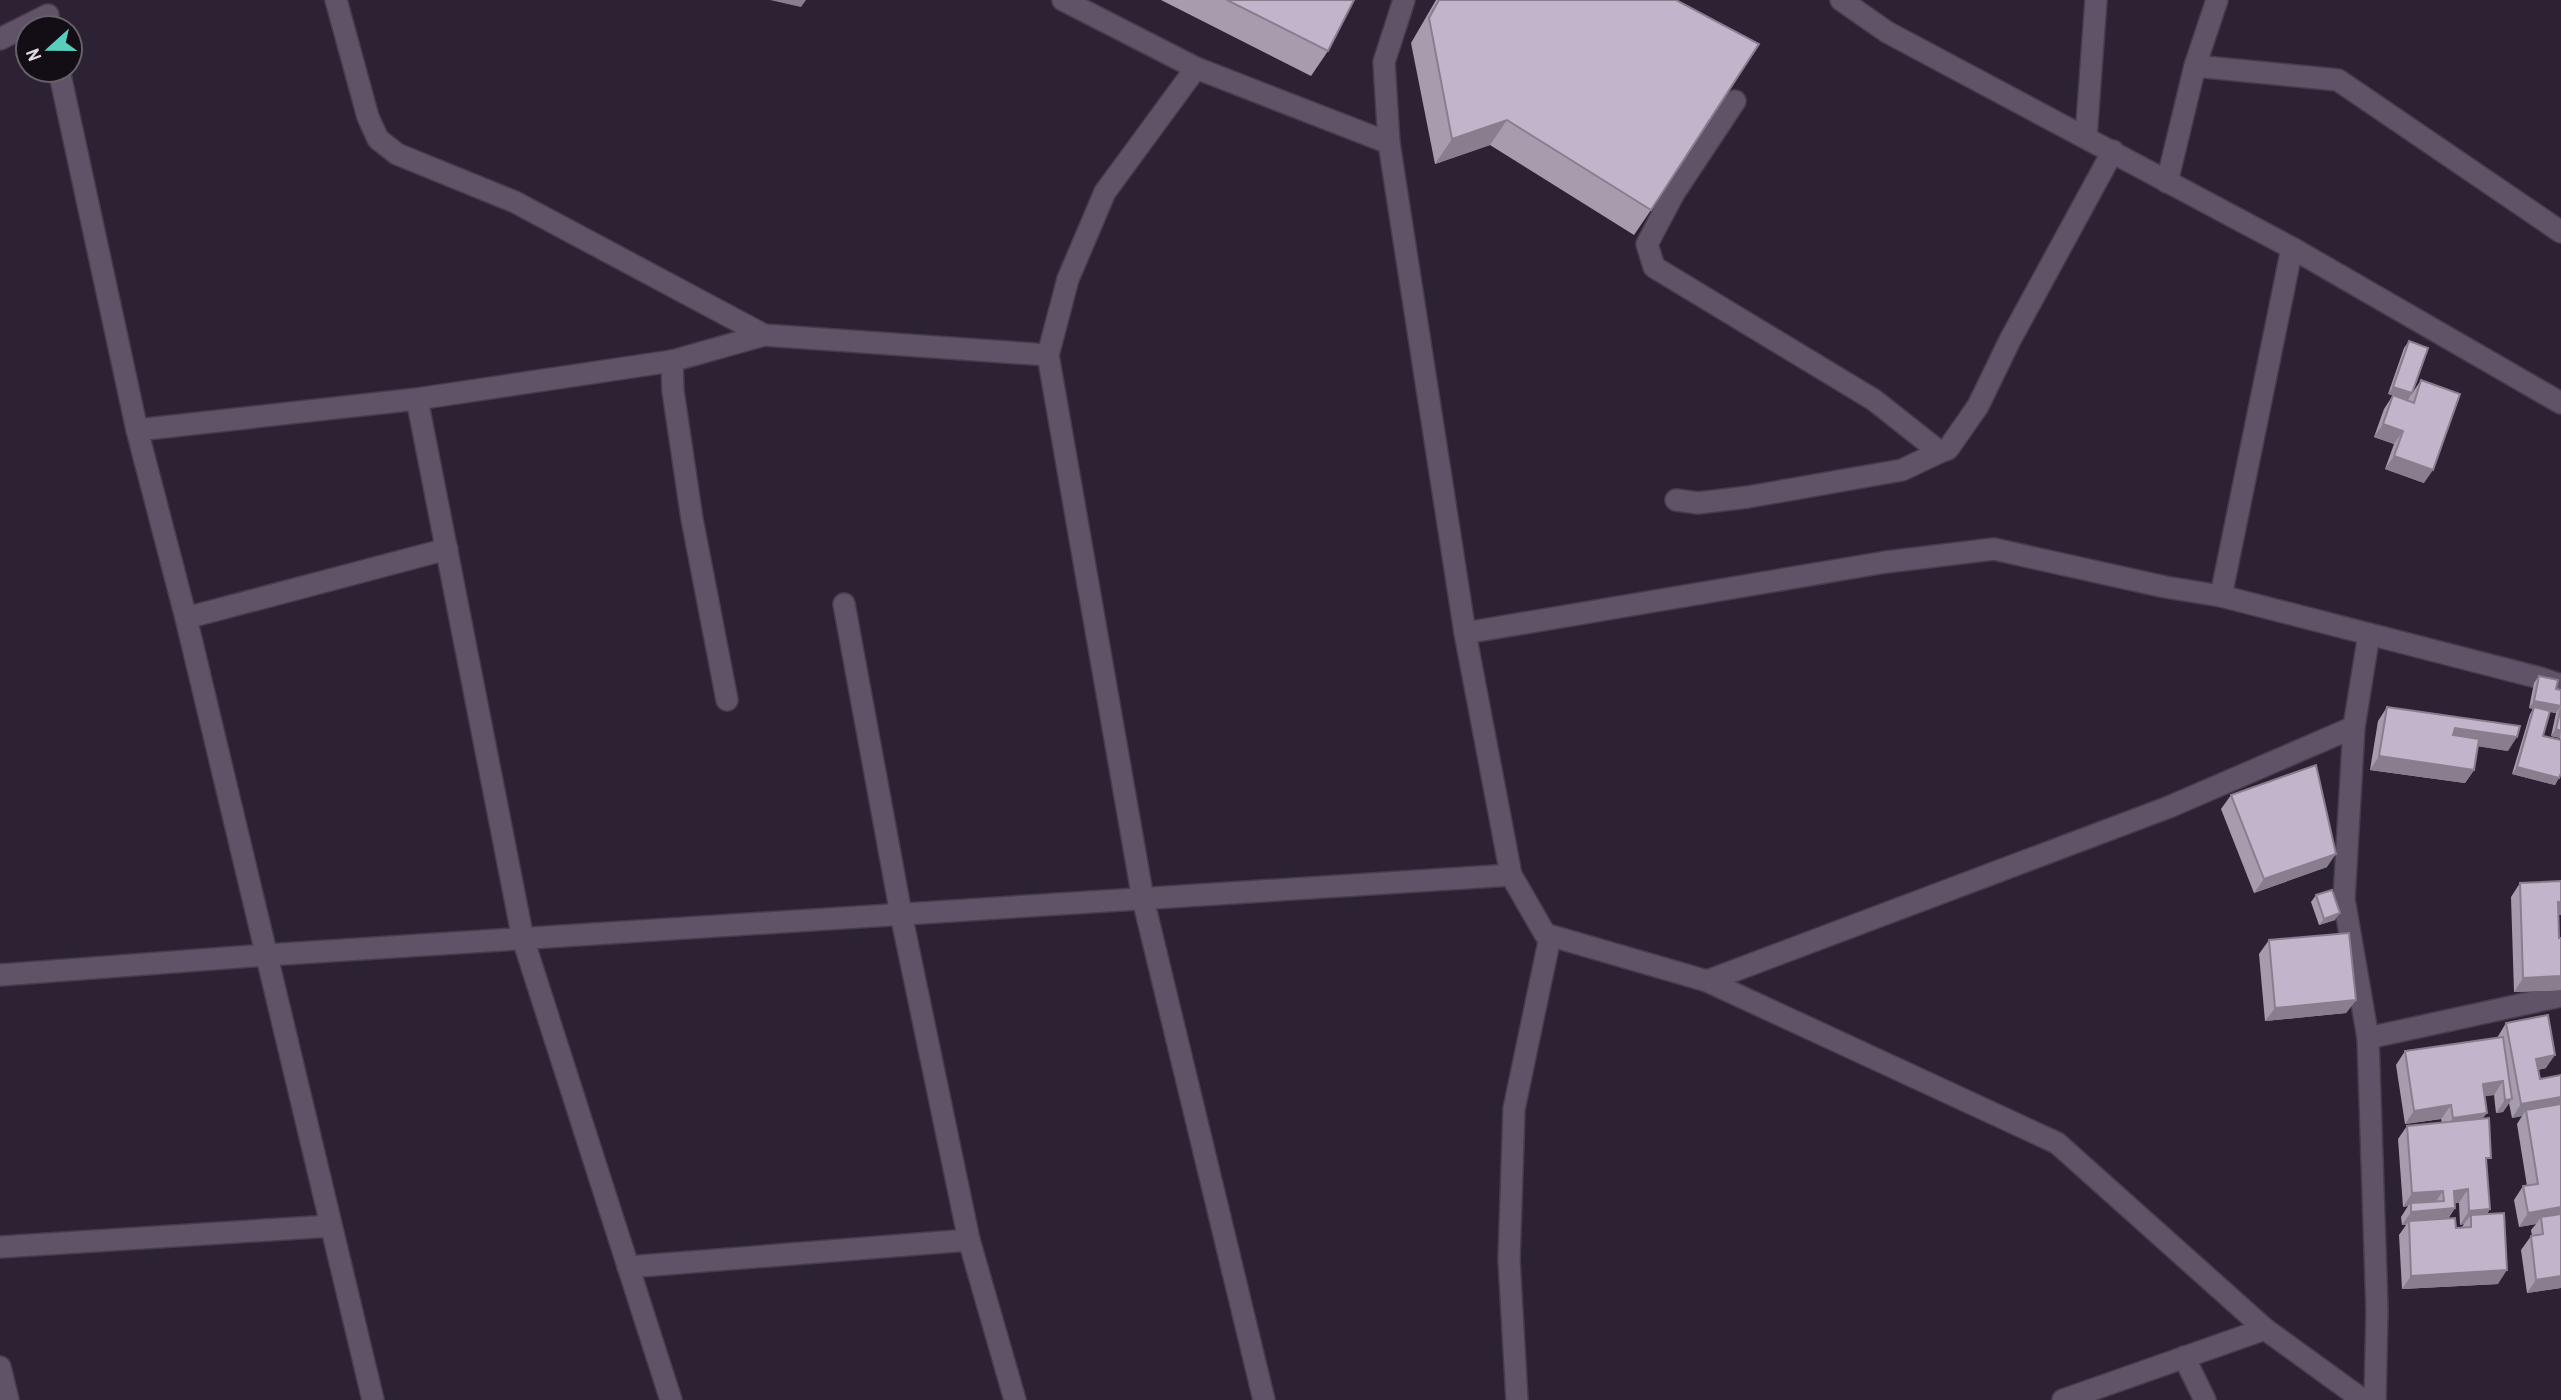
<svg xmlns="http://www.w3.org/2000/svg" width="2561" height="1400" font-family="'Archivo Narrow',sans-serif">
<style>
.lines{fill:none;stroke-linecap:round;stroke-linejoin:round}
.street-casing{stroke:#463d4b;stroke-width:24}
.street{stroke:#605367;stroke-width:21}
.wall{fill:#a79bae;fill-rule:evenodd}
.shaded-wall{fill:#887e8d}
.building{fill:#c2b4ca;stroke:#887e8d;stroke-width:2}
</style>
<rect width="100%" height="100%" fill="#2d2233"/>
<g class="lines">
<defs>
<g id="street">
<path d="M 336,0 L 368,117 L 378,139 L 397,154 L 515,202 L 764,335 L 1048,355"/>
<path d="M 1063,0 L 1196,68 L 1389,143"/>
<path d="M 1404,0 L 1384,62 L 1389,143 L 1465,633 L 1511,875 L 1545,934 L 1707,981 L 2057,1143 L 2265,1329 L 2363,1400"/>
<path d="M 1841,0 L 1887,32 L 2292,248 L 2561,403"/>
<path d="M 0,39 L 48,15"/>
<path d="M 2195,66 L 2338,80 L 2561,232"/>
<path d="M 1196,68 L 1105,192 L 1068,279 L 1048,355 L 1143,899 L 1264,1400"/>
<path d="M 59,70 L 137,430 L 186,618 L 373,1400"/>
<path d="M 1735,101 L 1674,193 L 1647,244 L 1654,267 L 1874,400 L 1936,449 L 1942,451 L 1948,449 L 1978,406 L 2010,340 L 2113,151"/>
<path d="M 2086,137 L 2096,0"/>
<path d="M 2167,182 L 2195,66 L 2217,0"/>
<path d="M 417,399 L 523,939 L 671,1400"/>
<path d="M 137,430 L 417,399 L 672,361"/>
<path d="M 1676,500 L 1698,503 L 1748,497 L 1902,470 L 1942,451"/>
<path d="M 2221,596 L 2292,248"/>
<path d="M 844,604 L 901,914 L 969,1240 L 1015,1400"/>
<path d="M 186,618 L 447,549"/>
<path d="M 1465,633 L 1886,562 L 1994,549 L 2165,587 L 2221,596 L 2540,678 L 2561,685"/>
<path d="M 2369,634 L 2354,727 L 2344,899 L 2368,1038 L 2377,1310 L 2375,1400"/>
<path d="M 727,700 L 692,519 L 673,391 L 672,361 L 764,335"/>
<path d="M 0,975 L 267,955 L 1511,875"/>
<path d="M 1707,981 L 2169,807 L 2354,727"/>
<path d="M 2368,1038 L 2561,996"/>
<path d="M 0,1247 L 331,1226"/>
<path d="M 628,1267 L 969,1240"/>
<path d="M 2184,1357 L 2205,1400"/>
<path d="M 0,1367 L 8,1400"/>
<path d="M 1517,1400 L 1509,1260 L 1514,1109 L 1550,937"/>
<path d="M 2063,1400 L 2265,1329"/>
</g>
</defs>
<use href="#street" class="street-casing"/>
<use href="#street" class="street"/>
</g>
<g class="wall">
<path d="M 1161,0 L 1354,0 L 1328,51 L 1311,76 Z"/>
<path d="M 1436,0 L 1676,0 L 1651,210 L 1634,235 L 1490,145 L 1435,164 L 1411,43 Z"/>
<path d="M 2409,341 L 2413,392 L 2421,380 L 2424,483 L 2385,469 L 2394,444 L 2374,437 L 2384,409 L 2393,395 L 2388,394 L 2404,348 Z"/>
<path d="M 2539,676 L 2556,689 L 2561,690 L 2561,773 L 2555,785 L 2512,774 L 2530,714 L 2533,709 L 2529,708 L 2534,683 ZM 2550,712 L 2556,713 L 2551,736 L 2560,738 L 2559,740 L 2543,736 Z"/>
<path d="M 2387,707 L 2508,751 L 2478,746 L 2474,770 L 2465,783 L 2370,770 L 2378,721 Z"/>
<path d="M 2231,795 L 2327,867 L 2254,893 L 2221,809 Z"/>
<path d="M 2520,883 L 2561,915 L 2559,915 L 2559,938 L 2561,938 L 2561,990 L 2514,992 L 2511,897 Z"/>
<path d="M 2316,895 L 2335,920 L 2319,925 L 2311,902 Z"/>
<path d="M 2269,940 L 2356,1000 L 2346,1013 L 2265,1021 L 2259,954 Z"/>
<path d="M 2506,1023 L 2546,1068 L 2538,1070 L 2540,1079 L 2561,1075 L 2561,1288 L 2527,1293 L 2521,1250 L 2531,1236 L 2532,1236 L 2531,1230 L 2536,1224 L 2519,1227 L 2514,1200 L 2523,1186 L 2527,1186 L 2517,1124 L 2522,1116 L 2512,1118 L 2509,1103 L 2503,1112 L 2496,1113 L 2494,1095 L 2484,1096 L 2482,1119 L 2490,1209 L 2487,1214 L 2498,1284 L 2402,1289 L 2399,1235 L 2406,1225 L 2402,1225 L 2401,1217 L 2408,1206 L 2403,1207 L 2398,1139 L 2407,1126 L 2442,1123 L 2441,1119 L 2405,1124 L 2396,1065 L 2405,1051 L 2497,1038 ZM 2455,1203 L 2459,1203 L 2460,1225 L 2464,1224 L 2462,1227 L 2456,1228 L 2448,1219 L 2455,1208 Z"/>
</g>
<g class="shaded-wall">
<path d="M 770,0 L 806,0 L 801,7 Z"/>
<path d="M 1507,120 L 1490,145 L 1435,164 L 1452,139 Z"/>
<path d="M 2393,387 L 2412,393 L 2408,400 L 2388,394 Z"/>
<path d="M 2383,424 L 2403,431 L 2394,444 L 2374,437 Z"/>
<path d="M 2394,456 L 2433,470 L 2424,483 L 2385,469 Z"/>
<path d="M 2534,701 L 2561,706 L 2556,713 L 2529,708 Z"/>
<path d="M 2455,728 L 2517,737 L 2508,751 L 2445,741 Z"/>
<path d="M 2556,729 L 2561,731 L 2560,738 L 2551,736 Z"/>
<path d="M 2379,756 L 2474,770 L 2465,783 L 2370,770 Z"/>
<path d="M 2517,767 L 2559,778 L 2555,785 L 2512,774 Z"/>
<path d="M 2336,854 L 2327,867 L 2254,893 L 2264,879 Z"/>
<path d="M 2558,902 L 2561,902 L 2561,915 L 2549,915 Z"/>
<path d="M 2340,913 L 2335,920 L 2319,925 L 2324,919 Z"/>
<path d="M 2561,976 L 2561,990 L 2514,992 L 2523,978 Z"/>
<path d="M 2356,1000 L 2346,1013 L 2265,1021 L 2275,1008 Z"/>
<path d="M 2555,1055 L 2546,1068 L 2526,1072 L 2536,1059 Z"/>
<path d="M 2503,1081 L 2494,1095 L 2473,1098 L 2483,1084 Z"/>
<path d="M 2561,1097 L 2561,1107 L 2526,1110 L 2522,1116 L 2512,1118 L 2521,1104 Z"/>
<path d="M 2512,1099 L 2503,1112 L 2496,1113 L 2505,1100 Z"/>
<path d="M 2451,1105 L 2441,1119 L 2405,1124 L 2414,1111 Z"/>
<path d="M 2487,1113 L 2477,1126 L 2443,1132 L 2453,1118 Z"/>
<path d="M 2468,1189 L 2459,1203 L 2445,1204 L 2454,1191 Z"/>
<path d="M 2443,1191 L 2434,1204 L 2411,1203 L 2408,1206 L 2403,1207 L 2412,1193 Z"/>
<path d="M 2561,1207 L 2561,1219 L 2541,1217 L 2536,1224 L 2519,1227 L 2528,1213 Z"/>
<path d="M 2455,1208 L 2446,1221 L 2409,1221 L 2406,1225 L 2402,1225 L 2411,1212 Z"/>
<path d="M 2490,1209 L 2481,1223 L 2471,1215 L 2464,1224 L 2460,1225 L 2469,1211 Z"/>
<path d="M 2507,1270 L 2498,1284 L 2402,1289 L 2411,1276 Z"/>
<path d="M 2561,1276 L 2561,1288 L 2527,1293 L 2536,1280 Z"/>
</g>
<g class="building">
<path d="M 1227,0 L 1354,0 L 1328,51 Z"/>
<path d="M 1439,0 L 1676,0 L 1759,44 L 1651,210 L 1507,120 L 1452,139 L 1429,18 Z"/>
<path d="M 2409,341 L 2428,348 L 2412,393 L 2393,387 Z"/>
<path d="M 2421,380 L 2460,394 L 2433,470 L 2394,456 L 2403,431 L 2383,424 L 2393,395 L 2414,403 Z"/>
<path d="M 2539,676 L 2558,680 L 2556,689 L 2561,690 L 2561,706 L 2534,701 Z"/>
<path d="M 2387,707 L 2520,726 L 2517,737 L 2455,728 L 2453,735 L 2479,739 L 2474,770 L 2379,756 Z"/>
<path d="M 2534,707 L 2550,711 L 2543,736 L 2561,740 L 2561,773 L 2559,778 L 2517,767 Z"/>
<path d="M 2561,708 L 2561,731 L 2556,729 Z"/>
<path d="M 2316,765 L 2336,854 L 2264,879 L 2231,795 Z"/>
<path d="M 2561,881 L 2561,902 L 2558,902 L 2559,938 L 2561,938 L 2561,976 L 2523,978 L 2520,883 Z"/>
<path d="M 2332,890 L 2340,913 L 2324,919 L 2316,895 Z"/>
<path d="M 2349,933 L 2356,1000 L 2275,1008 L 2269,940 Z"/>
<path d="M 2548,1015 L 2555,1055 L 2536,1059 L 2540,1079 L 2561,1075 L 2561,1097 L 2521,1104 L 2506,1023 Z"/>
<path d="M 2503,1037 L 2512,1099 L 2505,1100 L 2503,1081 L 2483,1084 L 2487,1113 L 2453,1118 L 2451,1105 L 2414,1111 L 2405,1051 Z"/>
<path d="M 2561,1104 L 2561,1207 L 2528,1213 L 2523,1186 L 2538,1184 L 2526,1110 Z"/>
<path d="M 2489,1118 L 2491,1158 L 2486,1158 L 2490,1209 L 2469,1211 L 2468,1189 L 2454,1191 L 2455,1208 L 2411,1212 L 2411,1203 L 2444,1201 L 2443,1191 L 2412,1193 L 2407,1126 Z"/>
<path d="M 2504,1213 L 2507,1270 L 2411,1276 L 2409,1221 L 2455,1218 L 2456,1228 L 2471,1227 L 2471,1215 Z"/>
<path d="M 2561,1214 L 2561,1276 L 2536,1280 L 2531,1236 L 2543,1234 L 2541,1217 Z"/>
</g>
<g transform="translate(49 49) rotate(249)"><circle r="33" fill="#130e15" stroke="#656069" stroke-width="2"/>
<path d="M0-5L12 26L0 18L-12 26Z" fill="#5acebd"/>
<text y="-10" font-size="19" font-weight="bold" text-anchor="middle" fill="#e1dae6">N</text>
</g>
</svg>
